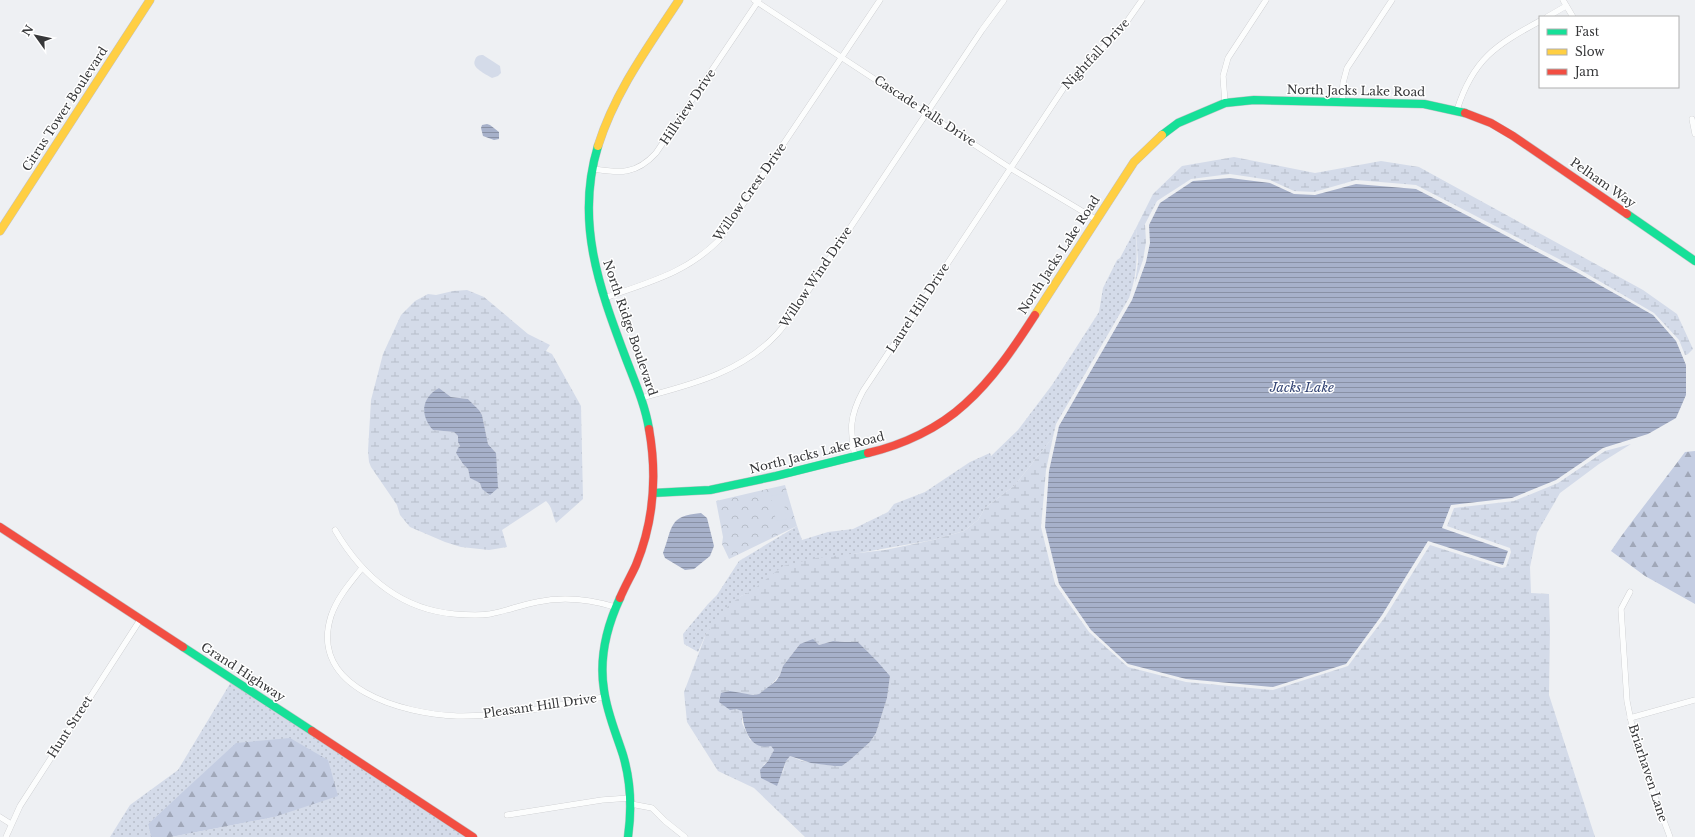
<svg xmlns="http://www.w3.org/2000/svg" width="1695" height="837" font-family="'Libre Baskerville',serif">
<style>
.grass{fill:url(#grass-dots)}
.forest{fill:url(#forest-firs)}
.wetland{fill:url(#wetland-marsh);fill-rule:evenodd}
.park{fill:url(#park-crowns)}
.garden{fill:#d4dbe9}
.water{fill:url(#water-rules)}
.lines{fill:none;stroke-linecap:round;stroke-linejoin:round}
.street-casing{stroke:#c1c2c5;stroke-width:6}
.fast-casing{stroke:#c1c2c5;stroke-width:9}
.slow-casing{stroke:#c1c2c5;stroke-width:9}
.jam-casing{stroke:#c1c2c5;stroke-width:9}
.street{stroke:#fcfdfd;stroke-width:5.5}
.fast{stroke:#16e098;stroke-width:8}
.slow{stroke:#ffcf43;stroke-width:8}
.jam{stroke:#f24e42;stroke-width:8}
.labels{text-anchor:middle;stroke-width:3;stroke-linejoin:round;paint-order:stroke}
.street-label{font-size:12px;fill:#363739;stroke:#fff}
.water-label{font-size:13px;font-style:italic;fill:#354675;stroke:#fff}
</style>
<defs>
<pattern id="grass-dots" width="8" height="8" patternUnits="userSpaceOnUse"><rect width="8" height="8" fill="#d4dbe9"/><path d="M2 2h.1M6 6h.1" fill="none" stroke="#b7bdc9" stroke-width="1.8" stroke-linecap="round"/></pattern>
<pattern id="forest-firs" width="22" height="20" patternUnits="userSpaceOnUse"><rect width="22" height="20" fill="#c4cde2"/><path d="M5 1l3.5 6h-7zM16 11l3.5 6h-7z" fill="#a0a7b8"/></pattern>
<pattern id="wetland-marsh" width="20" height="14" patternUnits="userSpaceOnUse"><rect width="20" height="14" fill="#d4dbe9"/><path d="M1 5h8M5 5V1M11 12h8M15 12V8" fill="none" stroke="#b7bdc9"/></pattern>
<pattern id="park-crowns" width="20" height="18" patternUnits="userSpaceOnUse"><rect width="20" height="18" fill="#d4dbe9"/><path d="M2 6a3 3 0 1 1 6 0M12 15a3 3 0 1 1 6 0" fill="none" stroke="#b7bdc9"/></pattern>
<pattern id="water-rules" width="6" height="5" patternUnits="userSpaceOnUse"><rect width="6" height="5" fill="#a7b1ca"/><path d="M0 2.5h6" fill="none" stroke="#8991a5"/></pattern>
</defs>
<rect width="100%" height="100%" fill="#eef0f3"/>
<g class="grass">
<path d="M 1136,228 C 1137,255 1138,273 1129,298 L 1056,424 L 1053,437 L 1015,485 L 985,508 L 978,520 L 964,531 L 933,540 L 853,554 L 741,596 L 706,634 L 698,652 L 684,644 L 683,634 L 708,604 L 717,595 L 739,561 L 797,526 L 802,540 L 828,532 L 853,529 L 888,512 L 894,504 L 925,492 L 970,462 L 990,453 L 991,456 L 1018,430 L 1052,385 L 1099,312 L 1103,288 L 1117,260 L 1120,258 Z"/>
<path d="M 231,682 L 467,837 L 171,837 L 274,817 L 179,796 L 148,824 L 151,837 L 110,837 L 130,805 L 178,770 Z"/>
</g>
<g class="forest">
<path d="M 1695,451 L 1695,604 L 1645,576 L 1611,551 C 1634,517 1661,485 1685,452 Z"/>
<path d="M 290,738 L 328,760 L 338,796 L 274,817 L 171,837 L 151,837 L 148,824 L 236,743 Z"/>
</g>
<g class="wetland">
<path d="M 1234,157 L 1315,173 L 1381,161 L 1419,167 L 1643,290 L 1677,314 L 1693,349 L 1688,354 L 1685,355 L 1679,340 L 1654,313 L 1582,271 L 1416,185 L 1356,180 L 1314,192 L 1294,191 L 1270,180 L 1230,174 L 1191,179 L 1157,201 L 1145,224 L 1146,242 L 1143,260 L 1135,283 L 1138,262 L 1136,228 L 1153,194 L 1182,166 Z"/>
<path d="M 467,290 L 484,297 L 528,334 L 550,345 L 546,351 L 552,354 L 581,406 L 583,499 L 556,523 C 552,514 553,508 546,501 L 502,530 L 507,547 L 489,550 L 461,547 L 445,542 L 410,527 L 400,515 L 397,505 L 371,467 L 369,462 L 368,451 L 371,400 L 383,354 L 401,315 L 415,301 L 428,294 L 436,295 L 453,291 ZM 439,388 L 451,397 L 468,399 L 479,410 L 482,415 L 488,444 L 496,453 L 496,463 L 481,483 C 473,480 469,477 468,469 L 463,464 L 456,453 L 460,446 L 458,442 L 458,436 L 454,432 L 433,430 L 426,418 L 424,410 Z"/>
<path d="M 1053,437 L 1046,470 L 1041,527 L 1055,584 L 1089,632 L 1128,667 L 1186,682 L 1273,690 L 1348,666 L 1385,617 L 1430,545 L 1502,568 L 1506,567 L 1511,552 L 1510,548 L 1447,526 L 1454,508 L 1514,501 L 1558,483 L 1605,451 L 1631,444 L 1599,464 L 1560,493 L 1537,533 L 1530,567 L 1531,593 L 1549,594 L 1550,630 L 1549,695 L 1595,837 L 805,837 L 754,788 L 718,771 L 687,722 L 684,692 L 706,634 L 728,606 L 741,596 L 750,592 L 783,566 L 816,558 L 885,550 L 933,540 L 964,531 L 978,520 L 985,508 L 1015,485 ZM 813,640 L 819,645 L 833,641 L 845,642 L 858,642 L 877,661 L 890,676 L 887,698 L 876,733 L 870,742 L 850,760 L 842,766 L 834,766 L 802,761 L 790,756 L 786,761 L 783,772 L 763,765 L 768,761 L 774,750 L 771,746 L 750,740 L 742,723 L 742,711 L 736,709 L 746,694 L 753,695 L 759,694 L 768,688 L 780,675 L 783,666 L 800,644 Z"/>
</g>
<path class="park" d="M 785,485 L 797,526 L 729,559 L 722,544 L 723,537 L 716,501 Z"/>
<g class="garden">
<path d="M 483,55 L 500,66 L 501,73 L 498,76 L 492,78 C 486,74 471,68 475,60 C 476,56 479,55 483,55 Z"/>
<path d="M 782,494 L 787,519 L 776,521 L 771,496 Z"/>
</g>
<g class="water">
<path d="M 487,124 L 490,125 L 499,132 L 499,139 L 494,140 L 483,136 L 481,128 L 482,125 Z"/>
<path d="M 1230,178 L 1270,183 L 1294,194 L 1315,195 L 1356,184 L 1416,189 L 1580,274 L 1653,315 L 1676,341 L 1686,365 L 1686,395 L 1676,418 L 1648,434 L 1603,448 L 1556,480 L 1512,498 L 1451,505 L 1442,528 L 1508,551 L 1503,565 L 1428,541 L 1382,615 L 1346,664 L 1273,687 L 1186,679 L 1128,664 L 1091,630 L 1059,584 L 1045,527 L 1049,471 L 1059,426 L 1132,300 L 1146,262 L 1150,243 L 1149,225 L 1160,203 L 1193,181 Z"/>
<path d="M 439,388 L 451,397 L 468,399 L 479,410 L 482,415 L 488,444 L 496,453 L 498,488 L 490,495 L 482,489 L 480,483 L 470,478 L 468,469 L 463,464 L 456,453 L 458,448 L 460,446 L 458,442 L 458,436 L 454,432 L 433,430 C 420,415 421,398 439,388 Z"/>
<path d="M 701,513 L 707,518 L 714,546 L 710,556 L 694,569 L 685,570 L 665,558 L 663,553 C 673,527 668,516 701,513 Z"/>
<path d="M 813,639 L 819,645 L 833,641 L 845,642 L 858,642 L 877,661 L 890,676 L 887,698 L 876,733 L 870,742 L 850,760 L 842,766 L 834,766 L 811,763 L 790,756 L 786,761 L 777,786 L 761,778 L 760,770 L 768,761 L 774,750 L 771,746 C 750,751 743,728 742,711 L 736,709 L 730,710 L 719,702 L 721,693 L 730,691 L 753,695 L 759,694 L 776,681 L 780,675 L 783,666 L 800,644 Z"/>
</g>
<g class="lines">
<defs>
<g id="street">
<path d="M 754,0 L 1010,168 L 1097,220"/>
<path d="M 1563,0 L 1573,17"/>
<path d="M 1547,17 L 1566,6"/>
<path d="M 1342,102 L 1343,83 L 1347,68 L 1392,0"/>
<path d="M 1225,103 L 1223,76 L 1228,58 L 1266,0"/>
<path d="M 1457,110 C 1473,59 1496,45 1540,21"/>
<path d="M 1692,119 L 1695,134"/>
<path d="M 593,169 C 620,173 636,175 656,153 L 759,0"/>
<path d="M 605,298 C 648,282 685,274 719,240 L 880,0"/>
<path d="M 641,398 C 689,385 741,373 777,334 C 787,323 795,310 804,297 L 982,30 L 1004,0"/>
<path d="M 855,457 C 850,429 849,417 863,391 L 1067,83 L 1121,30 L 1142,0"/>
<path d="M 335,530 C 362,576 399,609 454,614 C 466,615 478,616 490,614 C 506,611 521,605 537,602 C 564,596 589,599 615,607"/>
<path d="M 362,568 C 350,583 337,598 331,616 C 308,689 404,714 457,716 C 506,717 556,705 604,697"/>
<path d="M 1630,592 L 1621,609 L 1627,701 L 1636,746 L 1670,837"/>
<path d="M 1630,718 L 1695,700"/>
<path d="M 631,804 L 652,808 L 665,821 L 685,837"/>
<path d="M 507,815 L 602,800 L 630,798"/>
<path d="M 0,817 L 11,824"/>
<path d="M 6,837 L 20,806 L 140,620"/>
</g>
<g id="fast">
<path d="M 1162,135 L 1178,123 L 1225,103 L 1254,100 L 1424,104 L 1465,113"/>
<path d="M 598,146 C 575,221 599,287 625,356 C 634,380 645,404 649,429"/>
<path d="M 1627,214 L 1695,261"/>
<path d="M 653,493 L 710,490 L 776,476 L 868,453"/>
<path d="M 620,598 C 607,626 599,659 604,690 C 607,713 616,733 623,755 C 631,782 632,809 628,837"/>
<path d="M 183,647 L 312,731"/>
</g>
<g id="slow">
<path d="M 598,146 C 615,92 648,47 679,0"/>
<path d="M 0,231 L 150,0"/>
<path d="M 1035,315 L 1134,162 L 1162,135"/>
</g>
<g id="jam">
<path d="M 1465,113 L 1491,123 L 1513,136 L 1627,214"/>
<path d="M 868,453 C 903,445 939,428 965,404 C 993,379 1015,346 1035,315"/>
<path d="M 0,527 L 183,647"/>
<path d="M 620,598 C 625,586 631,576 636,565 C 654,521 657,474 649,429"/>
<path d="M 312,731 L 473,837"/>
</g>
</defs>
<use href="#street" class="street-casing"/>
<use href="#fast" class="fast-casing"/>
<use href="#slow" class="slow-casing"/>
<use href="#jam" class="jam-casing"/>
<use href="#street" class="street"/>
<use href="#fast" class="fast"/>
<use href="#slow" class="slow"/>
<use href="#jam" class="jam"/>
</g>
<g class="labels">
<g class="street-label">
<text transform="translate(1096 54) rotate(-47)" y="4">Nightfall Drive</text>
<text transform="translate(1356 91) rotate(1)" y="4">North Jacks Lake Road</text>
<text transform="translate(688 107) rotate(-56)" y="4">Hillview Drive</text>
<text transform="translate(65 109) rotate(-57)" y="4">Citrus Tower Boulevard</text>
<text transform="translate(925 111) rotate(33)" y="4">Cascade Falls Drive</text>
<text transform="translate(1603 183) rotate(35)" y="4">Pelham Way</text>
<text transform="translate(750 192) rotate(-55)" y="4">Willow Crest Drive</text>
<text transform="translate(1059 255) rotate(-57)" y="4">North Jacks Lake Road</text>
<text transform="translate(816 277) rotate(-56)" y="4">Willow Wind Drive</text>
<text transform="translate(918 308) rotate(-57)" y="4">Laurel Hill Drive</text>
<text transform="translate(630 328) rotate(71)" y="4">North Ridge Boulevard</text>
<text transform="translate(817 453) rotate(-14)" y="4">North Jacks Lake Road</text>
<text transform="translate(243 672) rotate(33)" y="4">Grand Highway</text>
<text transform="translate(540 706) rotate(-8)" y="4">Pleasant Hill Drive</text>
<text transform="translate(70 727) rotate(-57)" y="4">Hunt Street</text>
<text transform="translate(1648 773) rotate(72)" y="4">Briarhaven Lane</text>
</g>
<g class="water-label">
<text x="1302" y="392">Jacks Lake</text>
</g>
</g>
<rect x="1539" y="16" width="140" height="72" fill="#ffffff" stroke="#afafb0"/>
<rect x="1547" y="29" width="20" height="6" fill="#16e098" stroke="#afafb0"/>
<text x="1575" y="36" font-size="12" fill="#363739">Fast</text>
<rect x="1547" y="49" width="20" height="6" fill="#ffcf43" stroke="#afafb0"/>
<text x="1575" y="56" font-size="12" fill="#363739">Slow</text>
<rect x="1547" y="69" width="20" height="6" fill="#f24e42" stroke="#afafb0"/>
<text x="1575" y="76" font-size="12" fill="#363739">Jam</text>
<g transform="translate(36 36) rotate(303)" stroke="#ffffff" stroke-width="3" paint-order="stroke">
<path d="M0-3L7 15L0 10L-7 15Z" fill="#363739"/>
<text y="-6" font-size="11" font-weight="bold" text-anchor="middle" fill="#363739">N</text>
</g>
</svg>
